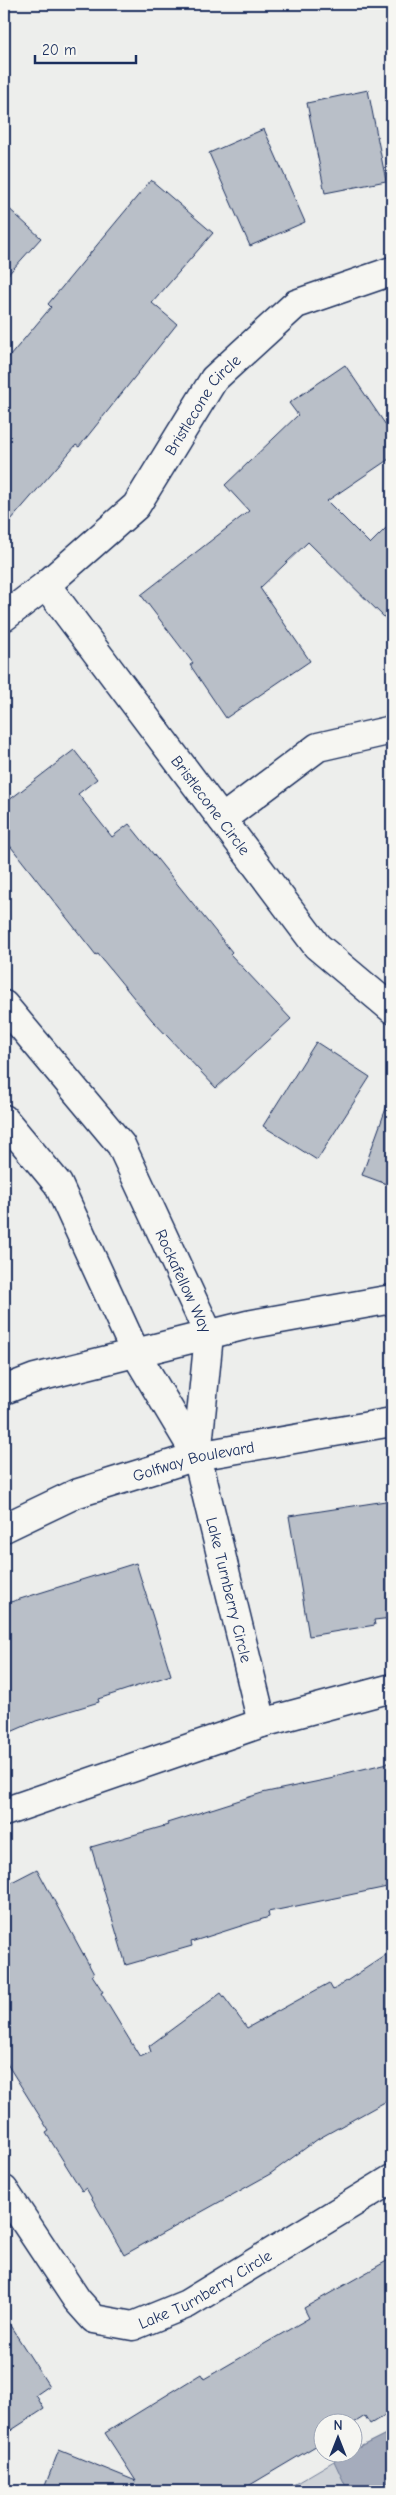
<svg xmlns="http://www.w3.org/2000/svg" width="396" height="2495" font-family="'Comic Neue',sans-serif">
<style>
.green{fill:#ced2d7;stroke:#74809a}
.water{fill:#a5acbc;stroke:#6e7a96}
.building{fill:#b9bfc8;stroke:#1b2f5e}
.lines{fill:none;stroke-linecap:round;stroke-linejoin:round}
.minor-casing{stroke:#1b2f5e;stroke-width:31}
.minor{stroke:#f6f6f2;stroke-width:28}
.labels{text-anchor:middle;stroke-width:4;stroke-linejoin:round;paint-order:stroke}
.street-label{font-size:16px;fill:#1b2f5e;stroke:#f6f6f2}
</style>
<rect width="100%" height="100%" fill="#edeeec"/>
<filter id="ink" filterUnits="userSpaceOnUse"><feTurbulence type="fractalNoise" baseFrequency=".02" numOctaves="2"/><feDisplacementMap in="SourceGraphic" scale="10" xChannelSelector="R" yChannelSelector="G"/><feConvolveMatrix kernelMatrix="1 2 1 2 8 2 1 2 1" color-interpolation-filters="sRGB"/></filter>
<g filter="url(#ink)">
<path class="green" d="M 392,2431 L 392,2491 L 283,2491 L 334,2461 L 354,2452 L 354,2450 Z"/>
<path class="water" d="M 392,2431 L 392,2491 L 348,2491 L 334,2461 L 354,2452 L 354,2450 Z"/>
<g class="building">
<path d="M 368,90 L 386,181 L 325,193 L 307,103 Z"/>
<path d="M 264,129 L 305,222 L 250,246 L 209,153 Z"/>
<path d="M 151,180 L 213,233 L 152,303 L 177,324 L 79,447 L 76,445 L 4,528 L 4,363 L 51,307 L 48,304 Z"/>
<path d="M 4,204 L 41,238 L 4,279 Z"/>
<path d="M 345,365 L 392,434 L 392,457 L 327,501 L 370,544 L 392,522 L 392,625 L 308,542 L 260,588 L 310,661 L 226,718 L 190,665 L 193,663 L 141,595 L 249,511 L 225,485 L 298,415 L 289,403 Z"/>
<path d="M 74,750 L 97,779 L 78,794 L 112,837 L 129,824 L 232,952 L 230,954 L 291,1019 L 216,1088 L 152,1020 L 98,954 L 96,955 L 4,838 L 4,804 Z"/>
<path d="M 316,1042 L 370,1077 L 317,1160 L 263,1126 Z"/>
<path d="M 389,1100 L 392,1100 L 392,1186 L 362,1175 Z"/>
<path d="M 392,1500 L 392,1618 L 374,1620 L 375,1625 L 309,1636 L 289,1516 Z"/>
<path d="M 136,1563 L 171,1675 L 98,1699 L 99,1702 L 36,1721 L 4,1735 L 4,1604 Z"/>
<path d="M 392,1762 L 392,1886 L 268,1912 L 269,1917 L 191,1942 L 192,1946 L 126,1965 L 91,1847 L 168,1825 L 167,1823 L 262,1793 L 334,1778 L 334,1776 Z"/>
<path d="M 37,1869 L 94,1974 L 92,1975 L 103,1992 L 101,1993 L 140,2057 L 151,2052 L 149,2046 L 221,1993 L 247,2028 L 329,1983 L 333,1990 L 392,1951 L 392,2098 L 318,2139 L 270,2174 L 124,2255 L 86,2188 L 82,2191 L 46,2133 L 49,2131 L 4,2059 L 4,1886 Z"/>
<path d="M 392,2258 L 392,2411 L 370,2424 L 365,2416 L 354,2423 L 324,2422 L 324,2441 L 240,2491 L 43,2491 L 59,2450 L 136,2481 L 105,2433 L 201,2374 L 204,2379 L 309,2318 L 304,2308 Z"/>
<path d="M 4,2316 L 49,2386 L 36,2395 L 44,2409 L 4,2435 Z"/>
</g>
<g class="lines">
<defs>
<g id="minor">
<path id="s1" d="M 46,585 L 317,946 L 392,1009"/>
<path id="s2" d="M 4,617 L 46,585 L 136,506 L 214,379 L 296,304 L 392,271"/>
<path d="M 222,819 L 318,747 L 392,730"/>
<path id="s3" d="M 4,1005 L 121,1145 L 209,1335 L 197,1456"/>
<path id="s4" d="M 4,1119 L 58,1184 L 136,1354 L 197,1456 L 262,1723"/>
<path d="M 4,1390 L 35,1378 L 247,1325 L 392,1299"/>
<path id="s5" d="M 4,1528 L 75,1494 L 197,1456 L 392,1422"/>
<path d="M 4,1812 L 262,1723 L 392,1688"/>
<path id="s6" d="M 4,2190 L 77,2300 L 94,2319 L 133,2326 L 187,2304 L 392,2179"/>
</g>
</defs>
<use href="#minor" class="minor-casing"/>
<use href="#minor" class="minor"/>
</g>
</g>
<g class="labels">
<g class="street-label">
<text dy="6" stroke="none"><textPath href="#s2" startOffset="294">Bristlecone Circle</textPath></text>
<text dy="6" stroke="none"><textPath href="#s1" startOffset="275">Bristlecone Circle</textPath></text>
<text dy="6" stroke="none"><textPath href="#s3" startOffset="332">Rockafellow Way</textPath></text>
<text dy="6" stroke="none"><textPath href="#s5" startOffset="202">Golfway Boulevard</textPath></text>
<text dy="6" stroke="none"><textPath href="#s4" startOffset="528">Lake Turnberry Circle</textPath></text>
<text dy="6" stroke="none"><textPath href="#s6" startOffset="278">Lake Turnberry Circle</textPath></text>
</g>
</g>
<rect width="396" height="2495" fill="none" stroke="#f6f6f2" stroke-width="20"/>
<rect x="10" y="10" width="376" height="2475" fill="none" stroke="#1b2f5e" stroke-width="2" filter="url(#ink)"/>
<g transform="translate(338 2438)"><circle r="24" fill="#f6f6f2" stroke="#9ea6b7"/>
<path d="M0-4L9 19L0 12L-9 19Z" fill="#1b2f5e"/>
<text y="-8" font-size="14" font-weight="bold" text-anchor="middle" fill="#1b2f5e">N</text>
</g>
<path d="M35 55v8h101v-8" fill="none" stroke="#1b2f5e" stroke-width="2.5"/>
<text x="42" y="55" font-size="15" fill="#1b2f5e" stroke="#f6f6f2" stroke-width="4" paint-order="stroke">20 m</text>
</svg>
